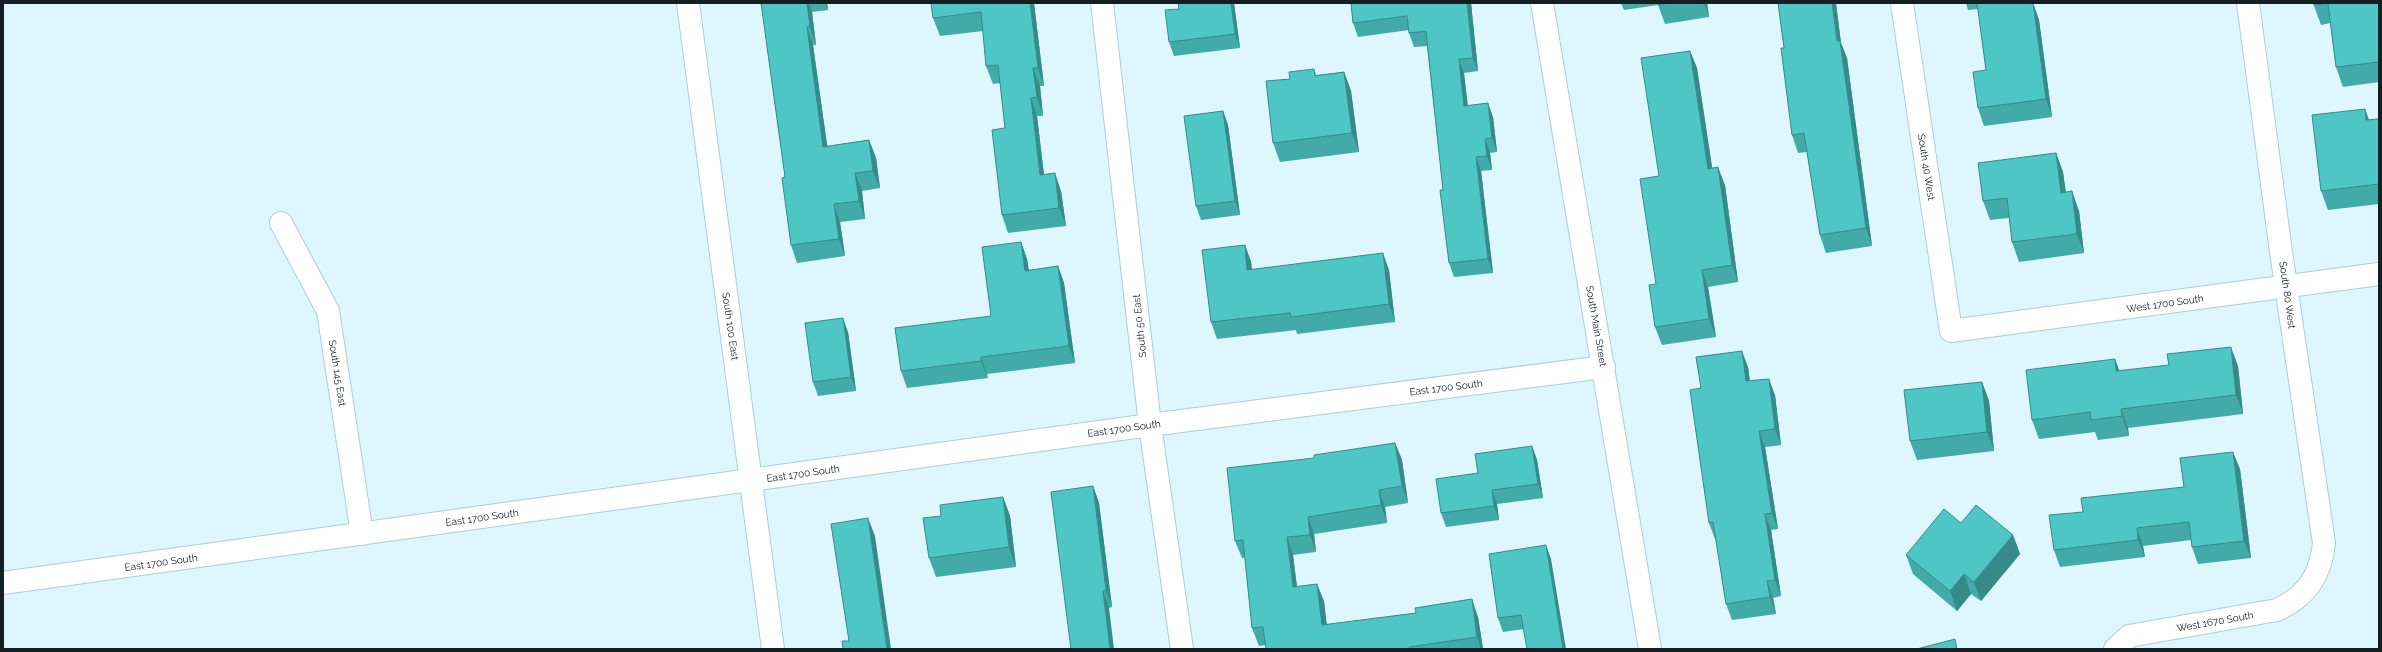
<svg xmlns="http://www.w3.org/2000/svg" width="2382" height="652" font-family="Raleway,sans-serif">
<style>
.lines{fill:none;stroke-linecap:round;stroke-linejoin:round}
.minor-casing{stroke:#aecdd7;stroke-width:24}
.minor{stroke:#fff;stroke-width:22}
.wall{fill:#42aaa9}
.shaded-wall{fill:#368b8a}
.building{fill:#4dc6c5;stroke:#368b8a}
.labels{text-anchor:middle;stroke-width:3.5;stroke-linejoin:round;paint-order:stroke}
.street-label{font-size:10px;fill:#141f23;stroke:#fff}
</style>
<rect width="100%" height="100%" fill="#ddf6ff"/>
<g class="lines">
<defs>
<g id="minor">
<path d="M 688,3 L 773,649"/>
<path d="M 1102,3 L 1150,425 L 1182,649"/>
<path d="M 1542,3 L 1650,649"/>
<path d="M 1902,3 L 1951,331 L 2379,274"/>
<path d="M 281,223 L 328,311 L 362,534"/>
<path d="M 3,583 L 1150,425 L 1604,367"/>
<path d="M 2115,649 L 2129,636 L 2277,610 C 2307,596 2321,575 2324,543 L 2281,252 L 2248,3"/>
</g>
</defs>
<use href="#minor" class="minor-casing"/>
<use href="#minor" class="minor"/>
</g>
<g class="wall">
<path d="M 761,3 L 827,3 L 828,10 L 812,12 L 816,45 L 813,45 L 827,146 L 869,140 L 876,158 L 880,188 L 862,191 L 865,219 L 840,222 L 845,256 L 797,263 L 791,245 L 785,177 Z"/>
<path d="M 931,3 L 1034,3 L 1044,86 L 1040,86 L 1043,116 L 1037,116 L 1044,174 L 1061,191 L 1066,226 L 1008,233 L 1002,215 L 1005,128 L 1001,83 L 993,84 L 986,66 L 983,31 L 940,36 L 933,18 Z"/>
<path d="M 1234,3 L 1240,48 L 1174,56 L 1169,42 Z"/>
<path d="M 1351,3 L 1471,3 L 1478,71 L 1464,73 L 1468,106 L 1493,117 L 1497,152 L 1490,153 L 1492,170 L 1481,171 L 1493,273 L 1454,277 L 1449,263 L 1443,190 L 1427,46 L 1414,47 L 1409,33 L 1409,30 L 1358,37 L 1353,23 Z"/>
<path d="M 1621,3 L 1707,3 L 1709,17 L 1665,24 L 1658,5 L 1624,10 Z"/>
<path d="M 1778,3 L 1836,3 L 1841,43 L 1847,58 L 1872,246 L 1826,253 L 1820,235 L 1807,152 L 1798,153 L 1792,135 L 1784,48 Z"/>
<path d="M 1966,3 L 2033,3 L 2039,20 L 2052,117 L 1984,126 L 1978,108 L 1986,70 L 1978,9 L 1968,10 Z"/>
<path d="M 2313,3 L 2379,3 L 2379,82 L 2343,87 L 2336,67 L 2330,23 L 2321,25 Z"/>
<path d="M 1690,51 L 1697,68 L 1712,168 L 1725,185 L 1738,282 L 1708,287 L 1716,337 L 1662,345 L 1655,327 L 1659,176 Z"/>
<path d="M 1314,69 L 1316,75 L 1344,72 L 1351,91 L 1359,152 L 1280,162 L 1273,143 L 1290,79 Z"/>
<path d="M 1223,111 L 1228,125 L 1240,215 L 1201,220 L 1196,206 Z"/>
<path d="M 2379,119 L 2379,204 L 2328,210 L 2321,191 L 2369,120 Z"/>
<path d="M 2056,153 L 2063,172 L 2066,192 L 2079,211 L 2084,253 L 2019,262 L 2012,242 L 2009,218 L 1990,220 L 1983,201 Z"/>
<path d="M 1021,242 L 1027,259 L 1029,270 L 1058,266 L 1064,283 L 1075,363 L 987,374 L 988,378 L 907,388 L 901,371 L 991,316 Z"/>
<path d="M 1245,245 L 1251,262 L 1252,269 L 1389,270 L 1395,322 L 1297,334 L 1296,330 L 1217,339 L 1211,322 Z"/>
<path d="M 848,332 L 856,391 L 818,396 L 813,382 Z"/>
<path d="M 2115,359 L 2119,371 L 2238,366 L 2243,414 L 2128,428 L 2129,436 L 2098,440 L 2095,432 L 2039,439 L 2032,420 Z"/>
<path d="M 1748,367 L 1750,381 L 1775,395 L 1781,445 L 1765,447 L 1778,529 L 1771,530 L 1781,596 L 1773,598 L 1776,614 L 1732,620 L 1726,604 L 1716,539 L 1715,539 L 1709,523 L 1701,388 Z"/>
<path d="M 1982,382 L 1989,401 L 1994,451 L 1917,460 L 1910,441 Z"/>
<path d="M 1395,443 L 1402,460 L 1408,503 L 1385,507 L 1387,523 L 1314,534 L 1316,552 L 1293,555 L 1297,586 L 1324,601 L 1326,624 L 1478,617 L 1483,649 L 1266,649 L 1266,645 L 1259,646 L 1252,628 L 1245,558 L 1242,558 L 1235,541 L 1314,458 Z"/>
<path d="M 1532,446 L 1537,460 L 1543,498 L 1497,504 L 1499,520 L 1446,527 L 1441,513 L 1478,473 Z"/>
<path d="M 2240,469 L 2251,558 L 2198,564 L 2192,547 L 2191,540 L 2143,546 L 2145,557 L 2060,567 L 2054,550 L 2083,512 L 2184,487 Z"/>
<path d="M 1093,486 L 1099,503 L 1112,607 L 1109,608 L 1071,649 Z"/>
<path d="M 1003,497 L 1010,516 L 1016,567 L 936,577 L 929,558 L 941,516 Z"/>
<path d="M 1961,523 L 2013,535 L 2020,554 L 1981,601 L 1971,594 L 1957,611 L 1913,574 L 1906,555 Z"/>
<path d="M 1551,559 L 1524,629 L 1503,632 L 1498,618 Z"/>
</g>
<g class="shaded-wall">
<path d="M 807,3 L 809,3 L 812,12 L 816,45 L 810,27 Z"/>
<path d="M 825,3 L 827,3 L 828,10 Z"/>
<path d="M 1030,3 L 1034,3 L 1044,86 L 1038,68 Z"/>
<path d="M 1231,3 L 1234,3 L 1240,48 L 1235,34 Z"/>
<path d="M 1467,3 L 1471,3 L 1478,71 L 1473,58 Z"/>
<path d="M 1704,3 L 1707,3 L 1709,17 Z"/>
<path d="M 1832,3 L 1836,3 L 1841,43 L 1847,58 L 1872,246 L 1866,228 Z"/>
<path d="M 2033,3 L 2039,20 L 2052,117 L 2046,99 Z"/>
<path d="M 807,27 L 813,45 L 830,165 L 823,147 Z"/>
<path d="M 1690,51 L 1697,68 L 1715,186 L 1708,169 Z"/>
<path d="M 1459,59 L 1464,73 L 1469,120 L 1464,106 Z"/>
<path d="M 1033,68 L 1040,86 L 1043,116 L 1037,97 Z"/>
<path d="M 1344,72 L 1351,91 L 1359,152 L 1352,133 Z"/>
<path d="M 1031,98 L 1037,116 L 1046,193 L 1040,175 Z"/>
<path d="M 1488,103 L 1493,117 L 1497,152 L 1492,138 Z"/>
<path d="M 2365,109 L 2372,128 L 2366,120 Z"/>
<path d="M 1223,111 L 1228,125 L 1240,215 L 1235,201 Z"/>
<path d="M 1485,139 L 1490,153 L 1492,170 L 1487,156 Z"/>
<path d="M 869,140 L 876,158 L 880,188 L 873,171 Z"/>
<path d="M 2056,153 L 2063,172 L 2068,212 L 2061,193 Z"/>
<path d="M 1476,157 L 1481,171 L 1493,273 L 1488,259 Z"/>
<path d="M 1718,167 L 1725,185 L 1738,282 L 1732,265 Z"/>
<path d="M 855,173 L 862,191 L 865,219 L 859,201 Z"/>
<path d="M 1055,173 L 1061,191 L 1066,226 L 1059,208 Z"/>
<path d="M 2072,191 L 2079,211 L 2084,253 L 2077,234 Z"/>
<path d="M 834,204 L 840,222 L 845,256 L 839,239 Z"/>
<path d="M 1021,242 L 1027,259 L 1031,288 L 1025,271 Z"/>
<path d="M 1245,245 L 1251,262 L 1254,287 L 1247,270 Z"/>
<path d="M 1383,253 L 1389,270 L 1395,322 L 1389,304 Z"/>
<path d="M 1058,266 L 1064,283 L 1075,363 L 1069,346 Z"/>
<path d="M 1702,270 L 1708,287 L 1716,337 L 1709,319 Z"/>
<path d="M 843,318 L 848,332 L 856,391 L 851,377 Z"/>
<path d="M 2231,347 L 2238,366 L 2243,414 L 2236,395 Z"/>
<path d="M 1742,351 L 1748,367 L 1752,398 L 1746,381 Z"/>
<path d="M 981,357 L 987,374 L 988,378 L 981,361 Z"/>
<path d="M 2115,359 L 2122,378 L 2116,371 Z"/>
<path d="M 1769,379 L 1775,395 L 1781,445 L 1775,429 Z"/>
<path d="M 1982,382 L 1989,401 L 1994,451 L 1987,432 Z"/>
<path d="M 2121,409 L 2128,428 L 2129,436 L 2122,416 Z"/>
<path d="M 1759,431 L 1765,447 L 1778,529 L 1772,513 Z"/>
<path d="M 1395,443 L 1402,460 L 1408,503 L 1402,486 Z"/>
<path d="M 1532,446 L 1537,460 L 1543,498 L 1538,484 Z"/>
<path d="M 2233,452 L 2240,469 L 2251,558 L 2244,541 Z"/>
<path d="M 1093,486 L 1099,503 L 1112,607 L 1106,590 Z"/>
<path d="M 1379,490 L 1385,507 L 1387,523 L 1381,505 Z"/>
<path d="M 1492,490 L 1497,504 L 1499,520 L 1494,506 Z"/>
<path d="M 1003,497 L 1010,516 L 1016,567 L 1009,547 Z"/>
<path d="M 1765,514 L 1771,530 L 1781,596 L 1775,580 Z"/>
<path d="M 1308,517 L 1314,534 L 1316,552 L 1310,535 Z"/>
<path d="M 868,518 L 875,536 L 891,649 L 887,649 Z"/>
<path d="M 2137,528 L 2143,546 L 2145,557 L 2138,540 Z"/>
<path d="M 2013,535 L 2020,554 L 1981,601 L 1974,582 Z"/>
<path d="M 1287,537 L 1293,555 L 1299,604 L 1293,587 Z"/>
<path d="M 1546,545 L 1551,559 L 1566,649 L 1563,649 Z"/>
<path d="M 1964,574 L 1971,594 L 1957,611 L 1950,591 Z"/>
<path d="M 1767,581 L 1773,598 L 1776,614 L 1770,597 Z"/>
<path d="M 1317,584 L 1324,601 L 1329,642 L 1322,625 Z"/>
<path d="M 1103,591 L 1109,608 L 1114,649 L 1110,649 Z"/>
<path d="M 1472,599 L 1478,617 L 1483,649 L 1481,649 L 1477,637 Z"/>
</g>
<g class="building">
<path d="M 761,3 L 807,3 L 810,27 L 807,27 L 823,147 L 869,140 L 873,171 L 855,173 L 859,201 L 834,204 L 839,239 L 791,245 L 782,178 L 785,177 Z"/>
<path d="M 931,3 L 1030,3 L 1038,68 L 1033,68 L 1037,97 L 1031,98 L 1040,175 L 1055,173 L 1059,208 L 1002,215 L 992,130 L 1005,128 L 998,65 L 986,66 L 981,12 L 933,18 Z"/>
<path d="M 1178,3 L 1231,3 L 1235,34 L 1169,42 L 1165,10 L 1179,9 Z"/>
<path d="M 1351,3 L 1467,3 L 1473,58 L 1459,59 L 1464,106 L 1488,103 L 1492,138 L 1485,139 L 1487,156 L 1476,157 L 1488,259 L 1449,263 L 1440,190 L 1443,190 L 1426,31 L 1409,33 L 1407,16 L 1353,23 Z"/>
<path d="M 1657,3 L 1668,3 L 1658,5 Z"/>
<path d="M 1778,3 L 1832,3 L 1837,41 L 1840,41 L 1866,228 L 1820,235 L 1804,133 L 1792,135 L 1781,48 L 1784,48 Z"/>
<path d="M 1977,3 L 2029,3 L 2029,4 L 2033,3 L 2046,99 L 1978,108 L 1973,72 L 1986,70 Z"/>
<path d="M 2313,3 L 2379,3 L 2379,62 L 2336,67 L 2328,3 L 2314,5 Z"/>
<path d="M 1690,51 L 1708,169 L 1718,167 L 1732,265 L 1702,270 L 1709,319 L 1655,327 L 1649,285 L 1656,284 L 1640,179 L 1659,176 L 1641,58 Z"/>
<path d="M 1314,69 L 1315,76 L 1344,72 L 1352,133 L 1273,143 L 1266,81 L 1290,79 L 1289,72 Z"/>
<path d="M 2365,109 L 2366,120 L 2379,119 L 2379,184 L 2321,191 L 2312,115 Z"/>
<path d="M 1223,111 L 1235,201 L 1196,206 L 1184,116 Z"/>
<path d="M 2056,153 L 2061,193 L 2072,191 L 2077,234 L 2012,242 L 2007,198 L 1983,201 L 1978,163 Z"/>
<path d="M 1021,242 L 1025,271 L 1058,266 L 1069,346 L 981,357 L 981,361 L 901,371 L 895,328 L 991,316 L 982,247 Z"/>
<path d="M 1245,245 L 1247,270 L 1383,253 L 1389,304 L 1291,317 L 1290,313 L 1211,322 L 1202,250 Z"/>
<path d="M 843,318 L 851,377 L 813,382 L 805,323 Z"/>
<path d="M 2231,347 L 2236,395 L 2121,409 L 2122,416 L 2091,420 L 2090,412 L 2032,420 L 2026,370 L 2115,359 L 2116,371 L 2169,365 L 2167,354 Z"/>
<path d="M 1742,351 L 1746,381 L 1769,379 L 1775,429 L 1759,431 L 1772,513 L 1765,514 L 1775,580 L 1767,581 L 1770,597 L 1726,604 L 1713,522 L 1709,523 L 1690,390 L 1701,388 L 1696,357 Z"/>
<path d="M 1982,382 L 1987,432 L 1910,441 L 1904,390 Z"/>
<path d="M 1395,443 L 1402,486 L 1379,490 L 1381,505 L 1308,517 L 1310,535 L 1287,537 L 1293,587 L 1317,584 L 1322,625 L 1416,613 L 1415,608 L 1472,599 L 1477,637 L 1409,647 L 1409,649 L 1266,649 L 1263,627 L 1252,628 L 1243,540 L 1235,541 L 1227,468 L 1314,458 L 1314,455 Z"/>
<path d="M 1532,446 L 1538,484 L 1492,490 L 1494,506 L 1441,513 L 1436,479 L 1478,473 L 1475,454 Z"/>
<path d="M 2233,452 L 2244,541 L 2192,547 L 2189,522 L 2137,528 L 2138,540 L 2054,550 L 2049,515 L 2083,512 L 2081,498 L 2184,487 L 2180,458 Z"/>
<path d="M 1093,486 L 1106,590 L 1103,591 L 1110,649 L 1071,649 L 1051,492 Z"/>
<path d="M 1003,497 L 1009,547 L 929,558 L 923,518 L 941,516 L 940,505 Z"/>
<path d="M 1976,505 L 2013,535 L 1974,582 L 1964,574 L 1950,591 L 1906,555 L 1944,509 L 1961,523 Z"/>
<path d="M 868,518 L 887,649 L 843,649 L 842,641 L 849,641 L 831,524 Z"/>
<path d="M 1546,545 L 1563,649 L 1527,649 L 1521,615 L 1498,618 L 1489,554 Z"/>
<path d="M 1955,639 L 1957,649 L 1917,649 Z"/>
</g>
<g class="labels">
<g class="street-label">
<text transform="translate(1927 167) rotate(81)" y="4">South 40 West</text>
<text transform="translate(2288 295) rotate(82)" y="4">South 80 West</text>
<text transform="translate(2165 303) rotate(-8)" y="4">West 1700 South</text>
<text transform="translate(731 326) rotate(82)" y="4">South 100 East</text>
<text transform="translate(1139 326) rotate(-96)" y="4">South 50 East</text>
<text transform="translate(1597 326) rotate(80)" y="4">South Main Street</text>
<text transform="translate(338 373) rotate(81)" y="4">South 145 East</text>
<text transform="translate(1446 387) rotate(-7)" y="4">East 1700 South</text>
<text transform="translate(1124 428) rotate(-8)" y="4">East 1700 South</text>
<text transform="translate(803 473) rotate(-8)" y="4">East 1700 South</text>
<text transform="translate(482 517) rotate(-8)" y="4">East 1700 South</text>
<text transform="translate(161 562) rotate(-8)" y="4">East 1700 South</text>
<text transform="translate(2215 621) rotate(-10)" y="4">West 1670 South</text>
</g>
</g>
<rect width="2382" height="652" fill="none" stroke="#141f23" stroke-width="8"/>
</svg>
